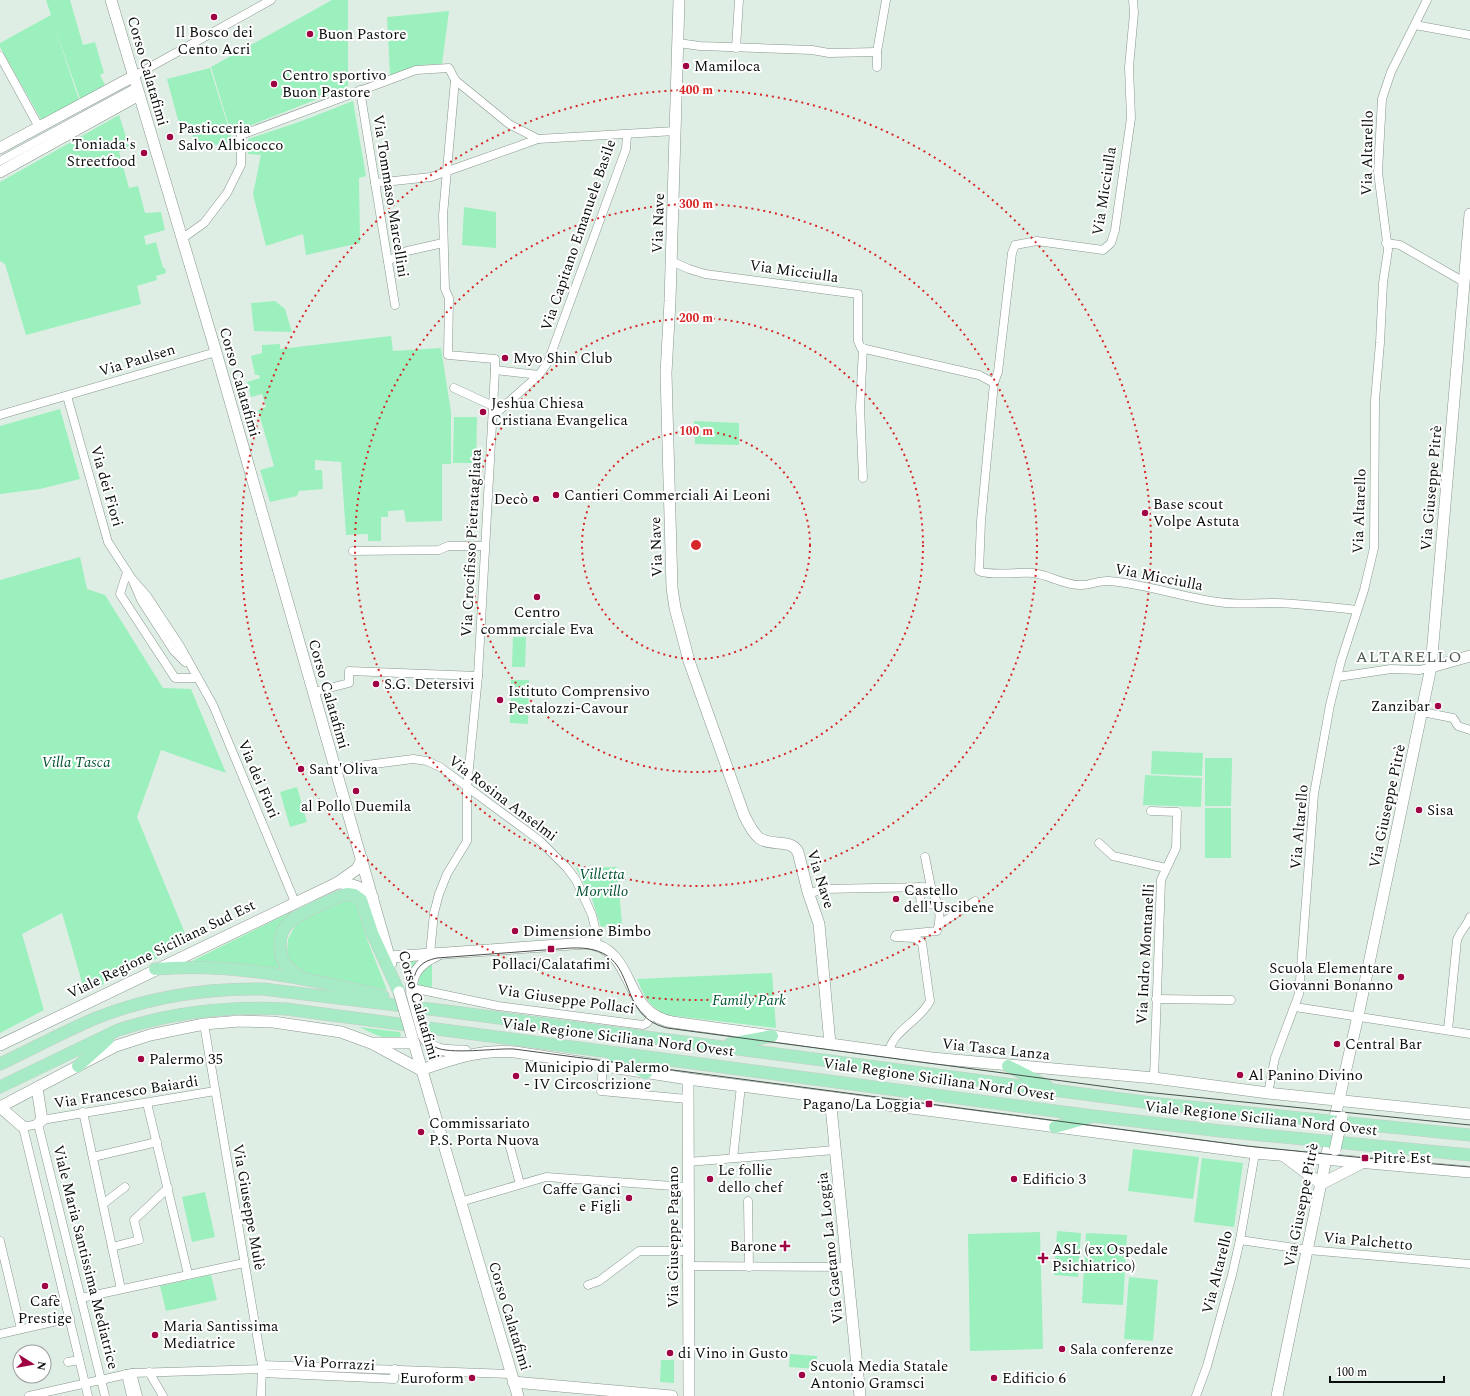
<svg xmlns="http://www.w3.org/2000/svg" width="1470" height="1396" font-family="Spectral,serif">
<style>
.green{fill:#9bf0be}
.lines{fill:none;stroke-linecap:round;stroke-linejoin:round}
.street-casing{stroke:#88968d;stroke-width:9}
.secondary-casing{stroke:#88968d;stroke-width:12}
.primary-casing{stroke:#c9cac9;stroke-width:13}
.street{stroke:#fff;stroke-width:8}
.secondary{stroke:#fff;stroke-width:11}
.primary{stroke:#a6ebc5;stroke-width:12}
.tram{stroke:#48504b;stroke-width:1}
.secondary-bridge-casing{stroke:#88968d;stroke-width:12;stroke-linecap:butt}
.secondary-bridge{stroke:#fff;stroke-width:11}
.ring{fill:none;stroke:#d62828;stroke-width:2;stroke-dasharray:2 4}
.poi-dot{fill:#a00344;stroke:#fff;stroke-width:1.5}
.labels{text-anchor:middle;stroke-width:4;stroke-linejoin:round;paint-order:stroke}
.poi-label{font-size:15px;fill:#090e0b;stroke:#fff;text-anchor:start}
.street-label{font-size:15px;fill:#090e0b;stroke:#fff}
.park-label{font-size:15px;font-style:italic;fill:#035331;stroke:#fff}
.neighbourhood-label{font-size:16px;letter-spacing:1px;fill:#4e5b52;stroke:#fff}
.centre{fill:#d62828;stroke:#fff;stroke-width:2}
.ring-label{font-size:12px;text-anchor:middle;font-weight:bold;fill:#d62828;stroke:#fff;stroke-width:4;stroke-linejoin:round;paint-order:stroke}
</style>
<rect width="100%" height="100%" fill="#dfeee4"/>
<g class="green">
<path d="M 46,0 L 70,0 L 83,45 L 95,42 L 104,73 L 100,75 L 105,85 L 80,99 L 54,25 L 79,100 L 42,121 L 0,47 L 0,43 L 51,15 Z"/>
<path d="M 332,0 L 348,0 L 348,87 L 231,133 L 211,67 Z"/>
<path d="M 449,11 L 442,64 L 421,65 L 390,75 L 387,17 Z"/>
<path d="M 210,68 L 233,142 L 196,148 L 191,128 L 181,131 L 167,79 Z"/>
<path d="M 353,101 L 366,176 L 359,178 L 360,243 L 306,255 L 303,234 L 266,246 L 253,194 L 261,155 L 248,154 L 248,139 L 299,122 Z"/>
<path d="M 119,115 L 130,149 L 119,152 L 129,188 L 138,186 L 145,213 L 161,212 L 165,230 L 144,236 L 146,245 L 156,242 L 163,268 L 165,268 L 166,273 L 156,276 L 157,280 L 137,286 L 141,304 L 26,335 L 5,264 L 0,261 L 0,182 Z"/>
<path d="M 464,207 L 496,212 L 496,248 L 462,245 Z"/>
<path d="M 275,301 L 285,309 L 292,332 L 254,331 L 251,303 Z"/>
<path d="M 391,336 L 393,351 L 441,348 L 451,412 L 451,464 L 442,464 L 442,521 L 406,522 L 404,510 L 388,511 L 388,517 L 381,517 L 381,541 L 368,541 L 368,534 L 346,535 L 341,462 L 315,460 L 315,470 L 322,470 L 323,489 L 299,491 L 297,496 L 270,502 L 260,470 L 274,466 L 258,410 L 266,407 L 262,394 L 251,397 L 247,382 L 260,378 L 259,375 L 255,375 L 251,356 L 262,353 L 262,345 L 280,344 L 280,349 Z"/>
<path d="M 60,409 L 80,479 L 40,489 L 0,494 L 0,426 Z"/>
<path d="M 454,417 L 477,417 L 476,463 L 453,463 Z"/>
<path d="M 694,421 L 739,423 L 739,445 L 695,444 Z"/>
<path d="M 80,557 L 87,589 L 105,595 L 163,688 L 191,689 L 226,773 L 161,750 L 137,817 L 189,943 L 85,993 L 62,913 L 22,934 L 44,1010 L 0,1033 L 0,580 Z"/>
<path d="M 513,637 L 526,637 L 525,667 L 512,667 Z"/>
<path d="M 511,680 L 529,680 L 528,724 L 510,723 Z"/>
<path d="M 1152,751 L 1203,753 L 1202,776 L 1151,774 Z"/>
<path d="M 1205,758 L 1232,758 L 1231,806 L 1205,806 Z"/>
<path d="M 1145,775 L 1202,778 L 1201,807 L 1143,805 Z"/>
<path d="M 297,787 L 307,822 L 290,827 L 280,792 Z"/>
<rect x="1205" y="808" width="26" height="50"/>
<path d="M 617,867 L 622,925 L 601,927 L 592,899 L 576,868 Z"/>
<path d="M 350,899 L 356,904 L 368,942 L 387,990 L 299,973 L 291,964 L 287,953 L 288,939 L 297,922 L 340,900 Z"/>
<path d="M 293,911 C 270,933 279,944 285,972 L 188,963 Z"/>
<path d="M 417,961 L 411,968 L 408,981 L 403,963 Z"/>
<path d="M 432,964 L 432,987 L 418,985 C 420,975 422,968 432,964 Z"/>
<path d="M 772,973 L 776,1028 L 666,1015 C 648,1005 645,998 637,979 Z"/>
<path d="M 359,1027 L 400,1032 L 401,1036 C 387,1043 371,1032 359,1027 Z"/>
<path d="M 1133,1149 L 1199,1157 L 1193,1199 L 1128,1191 Z"/>
<path d="M 1202,1158 L 1243,1163 L 1234,1227 L 1194,1222 Z"/>
<path d="M 205,1192 L 215,1237 L 192,1242 L 182,1197 Z"/>
<path d="M 1057,1231 L 1081,1233 L 1078,1277 L 1054,1275 Z"/>
<path d="M 1040,1232 L 1043,1349 L 970,1351 L 968,1234 Z"/>
<path d="M 1086,1233 L 1127,1235 L 1123,1305 L 1082,1303 Z"/>
<path d="M 211,1275 L 217,1300 L 166,1311 L 160,1286 Z"/>
<path d="M 1129,1277 L 1158,1280 L 1153,1341 L 1124,1339 Z"/>
<path d="M 790,1354 L 817,1356 L 816,1369 L 789,1367 Z"/>
<path d="M 661,1360 L 674,1360 L 674,1383 L 660,1382 Z"/>
</g>
<g class="lines">
<defs>
<g id="street">
<path d="M 1415,25 L 1470,35"/>
<path d="M 678,43 L 700,46 L 812,50 L 829,53 L 877,52"/>
<path d="M 736,48 L 739,0"/>
<path d="M 0,56 L 39,127"/>
<path d="M 877,67 L 877,52 L 886,0"/>
<path d="M 134,76 L 271,0"/>
<path d="M 360,90 L 395,305"/>
<path d="M 0,161 L 137,87"/>
<path d="M 375,183 L 431,177 L 538,139"/>
<path d="M 183,238 L 204,223 L 227,193 L 241,165 L 241,135 L 416,70 L 449,68 L 455,80 L 509,124 L 538,139 L 675,131"/>
<path d="M 1386,243 L 1400,245 L 1464,282"/>
<path d="M 388,261 L 407,251 L 443,243"/>
<path d="M 671,261 L 689,269 L 705,274 L 858,294 L 858,341 L 861,348 L 979,375 L 994,383 L 981,521 L 979,571 C 989,576 1019,572 1033,573 C 1049,575 1064,585 1079,585 C 1090,586 1098,580 1109,581 C 1146,584 1181,597 1218,602 C 1237,605 1257,603 1276,603 C 1303,604 1330,607 1357,610"/>
<path d="M 495,370 L 539,375"/>
<path d="M 994,383 L 998,372 L 1012,253 L 1015,245 L 1037,241 L 1103,250 L 1111,243 L 1115,230 L 1131,118 L 1129,67 L 1134,13 L 1133,0"/>
<path d="M 454,388 L 493,406"/>
<path d="M 67,396 L 108,542 L 132,579 L 141,600 L 174,651 L 185,662"/>
<path d="M 0,415 L 216,352"/>
<path d="M 493,416 L 539,375 L 548,362 L 626,149 L 627,135"/>
<path d="M 863,478 L 860,407 L 863,348"/>
<path d="M 353,551 L 439,550 L 448,546 L 484,546"/>
<path d="M 127,572 L 120,594 L 175,678 L 197,678"/>
<path d="M 132,579 L 147,596 L 180,646 L 213,705 L 295,902"/>
<path d="M 1338,677 L 1391,669 L 1420,670 L 1431,667"/>
<path d="M 314,692 L 349,683 L 349,671 L 478,676"/>
<path d="M 1422,712 L 1453,718 L 1458,726 L 1470,730"/>
<path d="M 335,769 L 413,759 L 427,761 L 440,767 L 539,840 L 567,868 L 576,880 L 592,915 L 597,936 L 596,944"/>
<path d="M 1151,811 L 1177,812 L 1176,848 L 1161,880 L 1154,1078"/>
<path d="M 1099,843 L 1113,856 L 1166,868"/>
<path d="M 925,857 L 931,887"/>
<path d="M 919,887 L 921,905 L 938,904"/>
<path d="M 809,894 L 822,889 L 931,887 C 937,901 943,915 937,931 L 896,935 L 895,937 L 915,938 L 922,943 L 930,1001 C 920,1021 892,1031 889,1052"/>
<path d="M 940,924 L 975,901"/>
<path d="M 430,954 L 434,913 L 439,894 L 447,874 L 467,841 L 467,788 L 478,676 L 495,370 L 495,359 L 448,355 L 449,298 L 445,289 L 443,215 L 455,80"/>
<path d="M 412,988 L 498,1006 L 643,1025 L 647,1023 L 652,1016"/>
<path d="M 1156,999 L 1231,1000"/>
<path d="M 1295,1007 L 1470,1034"/>
<path d="M 204,1024 L 262,1365 L 261,1396"/>
<path d="M 1448,1030 L 1457,940 C 1460,931 1467,926 1470,917"/>
<path d="M 603,1065 L 601,1091 L 687,1099"/>
<path d="M 1268,1093 L 1275,1058 L 1299,994 L 1314,794 L 1330,705 L 1341,661 L 1364,590 L 1374,548 L 1375,400 L 1380,343 L 1383,283 L 1388,250 L 1378,172 L 1382,99 L 1391,72 L 1427,0"/>
<path d="M 147,1103 L 188,1274"/>
<path d="M 83,1112 L 121,1289"/>
<path d="M 42,1120 L 215,1091"/>
<path d="M 510,1147 L 520,1184"/>
<path d="M 93,1157 L 157,1142"/>
<path d="M 733,1158 L 741,1086"/>
<path d="M 688,1162 L 835,1150"/>
<path d="M 748,1201 L 749,1267"/>
<path d="M 460,1202 L 546,1177 L 687,1187"/>
<path d="M 103,1204 L 125,1187"/>
<path d="M 1240,1240 L 1308,1250 L 1470,1264"/>
<path d="M 0,1241 L 21,1329"/>
<path d="M 112,1247 L 139,1240 L 134,1220 L 168,1188"/>
<path d="M 687,1266 L 848,1267"/>
<path d="M 588,1285 L 599,1281 L 639,1251 L 687,1251"/>
<path d="M 81,1298 L 244,1263"/>
<path d="M 0,1334 L 70,1318"/>
<path d="M 68,1362 L 79,1360"/>
<path d="M 262,1365 L 511,1374"/>
<path d="M 149,1372 L 163,1396"/>
<path d="M 132,1373 L 138,1396"/>
<path d="M 262,1373 L 394,1379 L 395,1369"/>
<path d="M 126,1374 L 131,1396"/>
<path d="M 29,1396 L 132,1373 L 262,1369"/>
<path d="M 88,1396 L 23,1127 L 38,1124 L 105,1396"/>
<path d="M 1196,1396 L 1207,1366 L 1232,1275 L 1240,1240 L 1255,1153"/>
</g>
<g id="secondary">
<path d="M 111,0 L 216,352 L 391,963"/>
<path d="M 679,0 L 670,301 L 666,373 L 672,588 L 675,608 L 689,661 L 744,815 C 748,823 752,832 759,838 C 771,847 791,838 798,852 L 808,892 L 819,924 L 830,1044"/>
<path d="M 0,148 L 134,76"/>
<path d="M 0,172 L 139,95"/>
<path d="M 1431,667 L 1470,656"/>
<path d="M 337,883 C 352,883 362,887 373,898"/>
<path d="M 389,957 L 587,943 C 638,950 620,1012 672,1022 L 932,1058 L 1154,1078 L 1268,1093 L 1470,1114"/>
<path d="M 412,994 C 409,974 420,963 437,955"/>
<path d="M 411,1033 L 518,1396"/>
<path d="M 423,1034 C 430,1053 449,1051 465,1051"/>
<path d="M 374,1043 L 414,1043"/>
<path d="M 0,1045 L 337,883 L 357,869 L 362,859"/>
<path d="M 421,1070 C 452,1059 481,1049 515,1052 L 688,1079 L 1255,1153 L 1470,1172"/>
<path d="M 688,1079 L 689,1396"/>
<path d="M 37,1088 L 42,1120 L 38,1124"/>
<path d="M 830,1097 L 860,1396"/>
<path d="M 0,1107 L 116,1046 L 150,1035 L 204,1024 L 240,1021 L 273,1022 L 341,1032 L 371,1043 L 421,1070"/>
<path d="M 0,1107 L 23,1127"/>
<path d="M 1335,1117 L 1358,1016 L 1431,667 L 1470,214"/>
<path d="M 1284,1156 L 1321,1184"/>
<path d="M 1321,1184 L 1360,1164"/>
<path d="M 513,1382 L 672,1396"/>
<path d="M 1277,1396 L 1328,1149"/>
</g>
<g id="primary">
<path d="M 155,969 C 231,962 309,979 383,996"/>
<path d="M 303,978 C 293,973 283,965 281,954 C 275,924 296,916 318,906 C 328,901 337,897 347,894 L 354,895 L 361,900 L 372,933 L 399,992"/>
<path d="M 730,1044 L 772,1036"/>
<path d="M 612,1055 L 646,1073"/>
<path d="M 0,1064 C 32,1049 63,1032 96,1018 C 149,997 206,988 263,989 L 446,1011 L 1160,1104 L 1470,1135"/>
<path d="M 78,1066 L 108,1039"/>
<path d="M 1008,1066 L 1047,1086"/>
<path d="M 0,1087 L 118,1030 C 173,1012 229,1006 286,1009 L 1093,1116 L 1221,1131 L 1470,1155"/>
<path d="M 1055,1127 L 1090,1117"/>
</g>
</defs>
<use href="#street" class="street-casing"/>
<use href="#secondary" class="secondary-casing"/>
<use href="#primary" class="primary-casing"/>
<use href="#street" class="street"/>
<use href="#secondary" class="secondary"/>
<use href="#primary" class="primary"/>
<path class="tram" d="M 1470,1125 L 1145,1092 L 667,1028 C 610,1014 645,945 571,948 L 437,958 C 405,964 413,992 419,1015 C 422,1027 424,1041 435,1047 C 449,1055 495,1048 514,1049 L 1247,1146 L 1365,1158 L 1470,1167"/>
<defs>
<g id="secondary-bridge">
<path d="M 399,992 L 411,1033"/>
<path d="M 412,994 L 423,1034"/>
<path d="M 1335,1150 L 1342,1117"/>
</g>
</defs>
<use href="#secondary-bridge" class="secondary-bridge-casing"/>
<use href="#secondary-bridge" class="secondary-bridge"/>
</g>
<g class="ring">
<circle cx="696" cy="545" r="114"/>
<circle cx="696" cy="545" r="227"/>
<circle cx="696" cy="545" r="341"/>
<circle cx="696" cy="545" r="455"/>
</g>
<g class="poi-dot">
<circle cx="214" cy="17" r="4"/>
<circle cx="310" cy="34" r="4"/>
<circle cx="686" cy="66" r="4"/>
<circle cx="274" cy="84" r="4"/>
<circle cx="170" cy="137" r="4"/>
<circle cx="144" cy="153" r="4"/>
<circle cx="505" cy="358" r="4"/>
<circle cx="483" cy="412" r="4"/>
<circle cx="556" cy="495" r="4"/>
<circle cx="536" cy="499" r="4"/>
<circle cx="1145" cy="513" r="4"/>
<circle cx="537" cy="597" r="4"/>
<circle cx="376" cy="684" r="4"/>
<circle cx="500" cy="700" r="4"/>
<circle cx="1438" cy="706" r="4"/>
<circle cx="301" cy="769" r="4"/>
<circle cx="356" cy="791" r="4"/>
<circle cx="1419" cy="810" r="4"/>
<circle cx="896" cy="899" r="4"/>
<circle cx="515" cy="931" r="4"/>
<rect x="547" y="945" width="8" height="8" rx="2"/>
<circle cx="1401" cy="977" r="4"/>
<circle cx="1337" cy="1044" r="4"/>
<circle cx="141" cy="1059" r="4"/>
<circle cx="1240" cy="1075" r="4"/>
<circle cx="516" cy="1076" r="4"/>
<rect x="925" y="1100" width="8" height="8" rx="2"/>
<circle cx="421" cy="1132" r="4"/>
<rect x="1361" y="1154" width="8" height="8" rx="2"/>
<circle cx="710" cy="1179" r="4"/>
<circle cx="1014" cy="1179" r="4"/>
<circle cx="629" cy="1198" r="4"/>
<path d="M783 1240h4v4h4v4h-4v4h-4v-4h-4v-4h4z"/>
<path d="M1041 1252h4v4h4v4h-4v4h-4v-4h-4v-4h4z"/>
<circle cx="45" cy="1286" r="4"/>
<circle cx="155" cy="1335" r="4"/>
<circle cx="1062" cy="1349" r="4"/>
<circle cx="670" cy="1353" r="4"/>
<circle cx="802" cy="1375" r="4"/>
<circle cx="472" cy="1378" r="4"/>
<circle cx="994" cy="1378" r="4"/>
</g>
<g class="labels">
<g class="poi-label">
<text x="214" y="37" text-anchor="middle">Il Bosco dei<tspan x="214" dy="17">Cento Acri</tspan></text>
<text x="318" y="39">Buon Pastore</text>
<text x="694" y="71">Mamiloca</text>
<text x="282" y="80">Centro sportivo<tspan x="282" dy="17">Buon Pastore</tspan></text>
<text x="178" y="133">Pasticceria<tspan x="178" dy="17">Salvo Albicocco</tspan></text>
<text x="136" y="149" text-anchor="end">Toniada's<tspan x="136" dy="17">Streetfood</tspan></text>
<text x="513" y="363">Myo Shin Club</text>
<text x="491" y="408">Jeshua Chiesa<tspan x="491" dy="17">Cristiana Evangelica</tspan></text>
<text x="564" y="500">Cantieri Commerciali Ai Leoni</text>
<text x="528" y="504" text-anchor="end">Decò</text>
<text x="1153" y="509">Base scout<tspan x="1153" dy="17">Volpe Astuta</tspan></text>
<text x="537" y="617" text-anchor="middle">Centro<tspan x="537" dy="17">commerciale Eva</tspan></text>
<text x="384" y="689">S.G. Detersivi</text>
<text x="508" y="696">Istituto Comprensivo<tspan x="508" dy="17">Pestalozzi-Cavour</tspan></text>
<text x="1430" y="711" text-anchor="end">Zanzibar</text>
<text x="309" y="774">Sant'Oliva</text>
<text x="356" y="811" text-anchor="middle">al Pollo Duemila</text>
<text x="1427" y="815">Sisa</text>
<text x="904" y="895">Castello<tspan x="904" dy="17">dell'Uscibene</tspan></text>
<text x="523" y="936">Dimensione Bimbo</text>
<text x="551" y="969" text-anchor="middle">Pollaci/Calatafimi</text>
<text x="1393" y="973" text-anchor="end">Scuola Elementare<tspan x="1393" dy="17">Giovanni Bonanno</tspan></text>
<text x="1345" y="1049">Central Bar</text>
<text x="149" y="1064">Palermo 35</text>
<text x="524" y="1072">Municipio di Palermo<tspan x="524" dy="17">- IV Circoscrizione</tspan></text>
<text x="1248" y="1080">Al Panino Divino</text>
<text x="921" y="1109" text-anchor="end">Pagano/La Loggia</text>
<text x="429" y="1128">Commissariato<tspan x="429" dy="17">P.S. Porta Nuova</tspan></text>
<text x="1373" y="1163">Pitrè Est</text>
<text x="718" y="1175">Le follie<tspan x="718" dy="17">dello chef</tspan></text>
<text x="1022" y="1184">Edificio 3</text>
<text x="621" y="1194" text-anchor="end">Caffe Ganci<tspan x="621" dy="17">e Figli</tspan></text>
<text x="777" y="1251" text-anchor="end">Barone</text>
<text x="1052" y="1254">ASL (ex Ospedale<tspan x="1052" dy="17">Psichiatrico)</tspan></text>
<text x="45" y="1306" text-anchor="middle">Cafè<tspan x="45" dy="17">Prestige</tspan></text>
<text x="163" y="1331">Maria Santissima<tspan x="163" dy="17">Mediatrice</tspan></text>
<text x="1070" y="1354">Sala conferenze</text>
<text x="678" y="1358">di Vino in Gusto</text>
<text x="810" y="1371">Scuola Media Statale<tspan x="810" dy="17">Antonio Gramsci</tspan></text>
<text x="464" y="1383" text-anchor="end">Euroform</text>
<text x="1002" y="1383">Edificio 6</text>
</g>
<g class="street-label">
<text transform="translate(148 71) rotate(74)" y="5">Corso Calatafimi</text>
<text transform="translate(1367 153) rotate(-89)" y="5">Via Altarello</text>
<text transform="translate(1104 191) rotate(-81)" y="5">Via Micciulla</text>
<text transform="translate(391 196) rotate(81)" y="5">Via Tommaso Marcellini</text>
<text transform="translate(658 223) rotate(-88)" y="5">Via Nave</text>
<text transform="translate(578 235) rotate(-71)" y="5">Via Capitano Emanuele Basile</text>
<text transform="translate(794 271) rotate(8)" y="5">Via Micciulla</text>
<text transform="translate(137 360) rotate(-17)" y="5">Via Paulsen</text>
<text transform="translate(240 382) rotate(74)" y="5">Corso Calatafimi</text>
<text transform="translate(107 486) rotate(74)" y="5">Via dei Fiori</text>
<text transform="translate(1431 488) rotate(-85)" y="5">Via Giuseppe Pitrè</text>
<text transform="translate(1359 511) rotate(-88)" y="5">Via Altarello</text>
<text transform="translate(471 543) rotate(-87)" y="5">Via Crocifisso Pietratagliata</text>
<text transform="translate(656 547) rotate(-92)" y="5">Via Nave</text>
<text transform="translate(1159 577) rotate(11)" y="5">Via Micciulla</text>
<text transform="translate(329 694) rotate(74)" y="5">Corso Calatafimi</text>
<text transform="translate(259 779) rotate(67)" y="5">Via dei Fiori</text>
<text transform="translate(503 798) rotate(37)" y="5">Via Rosina Anselmi</text>
<text transform="translate(1387 806) rotate(-78)" y="5">Via Giuseppe Pitrè</text>
<text transform="translate(1299 827) rotate(-85)" y="5">Via Altarello</text>
<text transform="translate(821 879) rotate(73)" y="5">Via Nave</text>
<text transform="translate(161 949) rotate(-26)" y="5">Viale Regione Siciliana Sud Est</text>
<text transform="translate(1145 954) rotate(-87)" y="5">Via Indro Montanelli</text>
<text transform="translate(566 999) rotate(8)" y="5">Via Giuseppe Pollaci</text>
<text transform="translate(419 1005) rotate(74)" y="5">Corso Calatafimi</text>
<text transform="translate(618 1037) rotate(7)" y="5">Viale Regione Siciliana Nord Ovest</text>
<text transform="translate(996 1049) rotate(6)" y="5">Via Tasca Lanza</text>
<text transform="translate(939 1079) rotate(8)" y="5">Viale Regione Siciliana Nord Ovest</text>
<text transform="translate(126 1092) rotate(-9)" y="5">Via Francesco Baiardi</text>
<text transform="translate(1261 1118) rotate(6)" y="5">Viale Regione Siciliana Nord Ovest</text>
<text transform="translate(1301 1205) rotate(-79)" y="5">Via Giuseppe Pitrè</text>
<text transform="translate(249 1207) rotate(80)" y="5">Via Giuseppe Mulè</text>
<text transform="translate(673 1237) rotate(-90)" y="5">Via Giuseppe Pagano</text>
<text transform="translate(1368 1241) rotate(5)" y="5">Via Palchetto</text>
<text transform="translate(830 1248) rotate(-96)" y="5">Via Gaetano La Loggia</text>
<text transform="translate(86 1257) rotate(76)" y="5">Viale Maria Santissima Mediatrice</text>
<text transform="translate(1217 1272) rotate(-76)" y="5">Via Altarello</text>
<text transform="translate(510 1316) rotate(73)" y="5">Corso Calatafimi</text>
<text transform="translate(334 1363) rotate(3)" y="5">Via Porrazzi</text>
</g>
<g class="park-label">
<text x="76" y="767">Villa Tasca</text>
<text x="602" y="879">Villetta<tspan x="602" dy="17">Morvillo</tspan></text>
<text x="749" y="1005">Family Park</text>
</g>
<g class="neighbourhood-label">
<text x="1409" y="662">ALTARELLO</text>
</g>
</g>
<circle cx="696" cy="545" r="6" class="centre"/>
<g class="ring-label">
<text x="696" y="94">400 m</text>
<text x="696" y="208">300 m</text>
<text x="696" y="322">200 m</text>
<text x="696" y="435">100 m</text>
</g>
<g transform="translate(32 1364) rotate(101)"><circle r="19" fill="#ffffff" stroke="#9d9f9d"/>
<path d="M0-3L7 15L0 10L-7 15Z" fill="#a00344"/>
<text y="-6" font-size="11" font-weight="bold" text-anchor="middle" fill="#090e0b">N</text>
</g>
<path d="M1330 1376v6h114v-6" fill="none" stroke="#090e0b" stroke-width="2"/>
<text x="1336" y="1376" font-size="12" fill="#090e0b" stroke="#ffffff" stroke-width="3" paint-order="stroke">100 m</text>
</svg>
